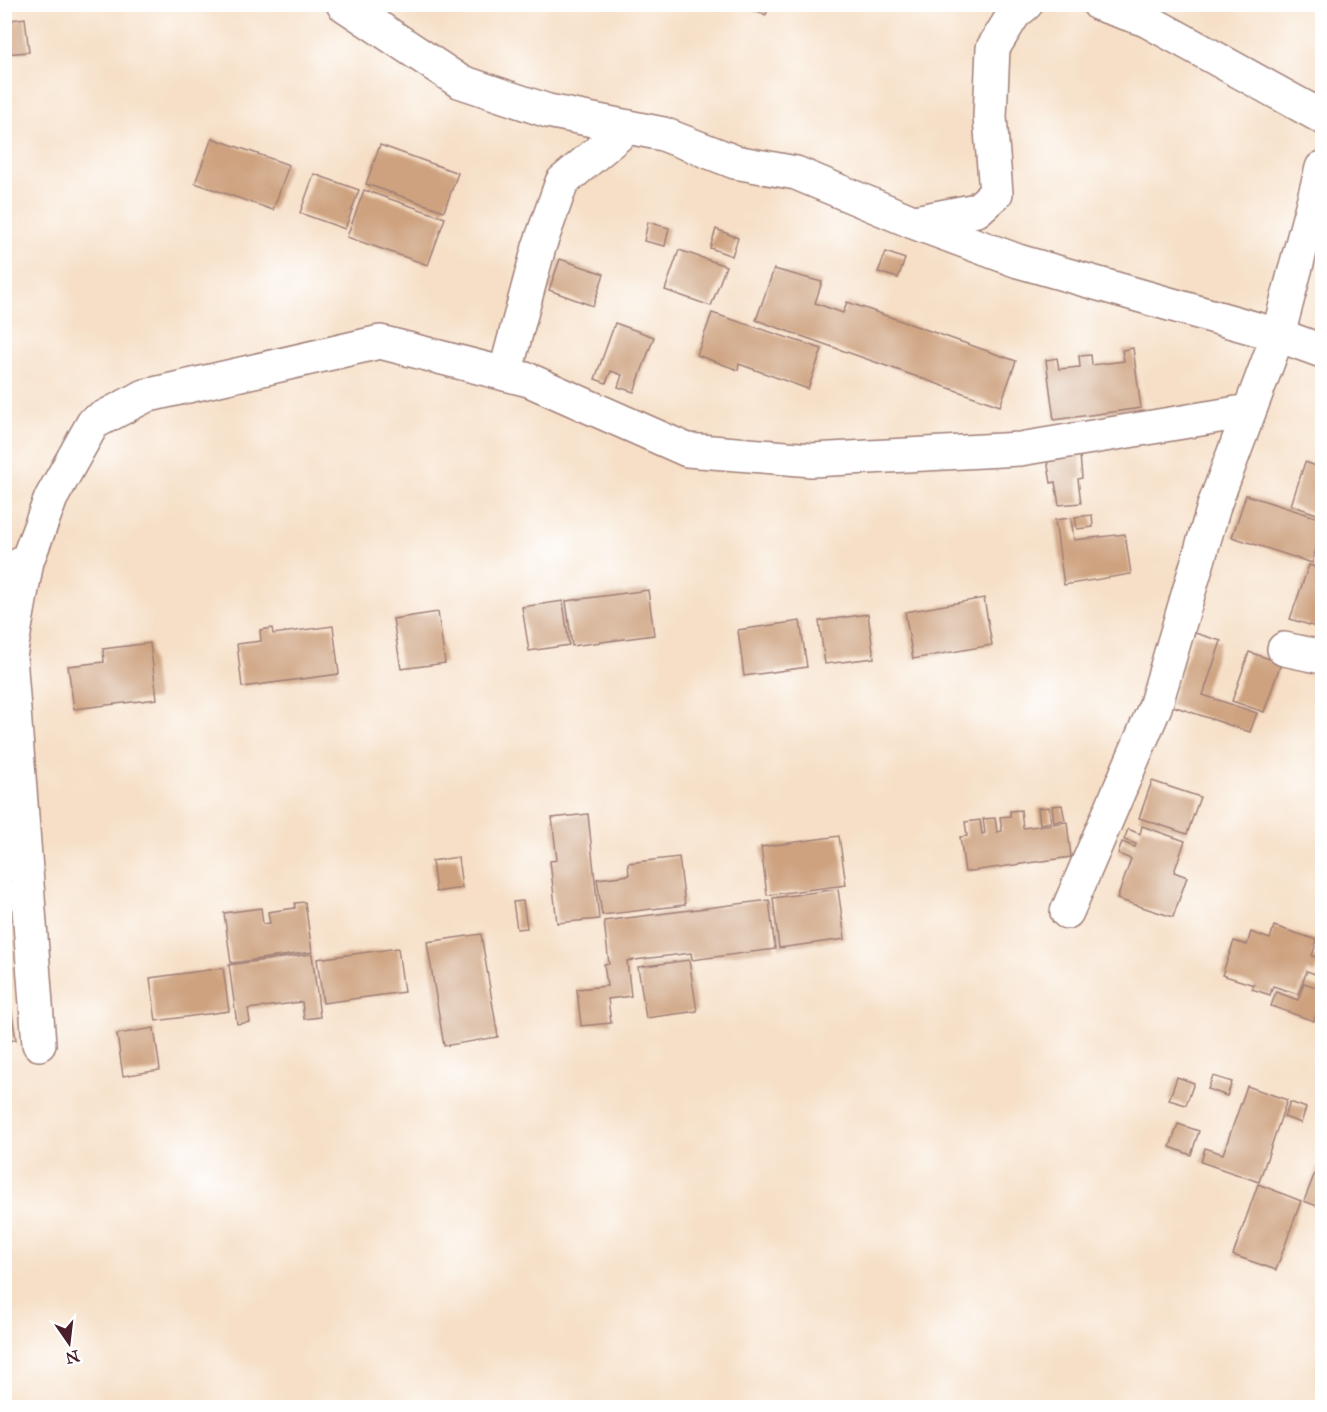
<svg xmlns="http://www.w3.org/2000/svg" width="1327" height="1412" font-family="'IM FELL Great Primer',serif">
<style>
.building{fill:#cea27f}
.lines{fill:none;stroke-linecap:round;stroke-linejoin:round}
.minor-casing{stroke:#a07f78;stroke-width:36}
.minor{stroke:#fff;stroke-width:33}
</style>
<rect width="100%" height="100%" fill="#fff"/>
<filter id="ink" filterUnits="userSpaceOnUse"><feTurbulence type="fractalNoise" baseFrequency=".0167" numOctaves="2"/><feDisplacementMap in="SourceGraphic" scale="12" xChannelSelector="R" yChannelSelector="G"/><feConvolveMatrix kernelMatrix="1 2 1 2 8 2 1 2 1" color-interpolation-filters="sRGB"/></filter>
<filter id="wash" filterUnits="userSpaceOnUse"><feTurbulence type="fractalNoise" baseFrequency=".008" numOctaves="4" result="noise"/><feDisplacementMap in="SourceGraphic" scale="24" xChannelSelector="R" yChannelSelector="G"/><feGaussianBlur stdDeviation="1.35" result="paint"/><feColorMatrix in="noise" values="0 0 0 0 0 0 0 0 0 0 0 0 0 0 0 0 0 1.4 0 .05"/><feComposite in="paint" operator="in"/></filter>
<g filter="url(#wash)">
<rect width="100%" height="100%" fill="#f6dfc6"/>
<g id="blocks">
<g class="building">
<path d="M 736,4 L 769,4 L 766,15 Z"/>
<path d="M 25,18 L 29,52 L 4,54 L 4,21 Z"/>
<path d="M 212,138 L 289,165 L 273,210 L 195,183 Z"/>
<path d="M 380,145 L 458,173 L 444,211 L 366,184 Z"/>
<path d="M 314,174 L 359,190 L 345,229 L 300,213 Z"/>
<path d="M 364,190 L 445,218 L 428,265 L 347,237 Z"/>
<path d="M 648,222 L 669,228 L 665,246 L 644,241 Z"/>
<path d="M 716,229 L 738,238 L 732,256 L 710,248 Z"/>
<path d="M 679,250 L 726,266 L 711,306 L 665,290 Z"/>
<path d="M 886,252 L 905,259 L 898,278 L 878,272 Z"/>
<path d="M 560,259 L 604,274 L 593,306 L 549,290 Z"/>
<path d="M 774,269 L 822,282 L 815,303 L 843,313 L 847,302 L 1016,361 L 1000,406 L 756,320 Z"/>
<path d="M 712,313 L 822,349 L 808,389 L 739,364 L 738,370 L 697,355 Z"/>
<path d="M 615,323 L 654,337 L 634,392 L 618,387 L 622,375 L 611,371 L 606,383 L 595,379 Z"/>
<path d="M 1133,348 L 1141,408 L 1054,420 L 1046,360 L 1057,358 L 1059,369 L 1080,367 L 1079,356 L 1091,355 L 1092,365 L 1124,361 L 1122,350 Z"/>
<path d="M 1080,455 L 1082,478 L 1078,479 L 1081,503 L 1059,505 L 1055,482 L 1051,483 L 1047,460 Z"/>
<path d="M 1305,462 L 1322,468 L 1322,516 L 1291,505 Z"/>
<path d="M 1246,495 L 1322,519 L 1322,528 L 1312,563 L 1232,537 Z"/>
<path d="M 1092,515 L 1093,527 L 1077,529 L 1075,517 Z"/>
<path d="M 1071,518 L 1074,540 L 1125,534 L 1131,574 L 1064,585 L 1055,520 Z"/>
<path d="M 1322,540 L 1322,561 L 1316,559 Z"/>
<path d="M 1309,565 L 1322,569 L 1322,629 L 1290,619 Z"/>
<path d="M 648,590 L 654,635 L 572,646 L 566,601 Z"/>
<path d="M 984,598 L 992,645 L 913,659 L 905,612 Z"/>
<path d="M 563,601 L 569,645 L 529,651 L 522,607 Z"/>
<path d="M 438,612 L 445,663 L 401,669 L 393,619 Z"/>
<path d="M 868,614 L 874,658 L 825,664 L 819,621 Z"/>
<path d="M 800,621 L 807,667 L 744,676 L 738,630 Z"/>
<path d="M 333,626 L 339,674 L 242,687 L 237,644 L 261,641 L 260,630 L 272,628 L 273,634 Z"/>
<path d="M 1195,633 L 1221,641 L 1203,695 L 1257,713 L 1250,732 L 1170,705 Z"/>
<path d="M 150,643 L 157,699 L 74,709 L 68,666 L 104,662 L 103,649 Z"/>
<path d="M 1249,652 L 1281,663 L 1264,712 L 1232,701 Z"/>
<path d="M 1152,781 L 1200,797 L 1187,834 L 1139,818 Z"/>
<path d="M 1062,805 L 1065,820 L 1054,822 L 1052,806 Z"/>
<path d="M 1049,807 L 1051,822 L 1040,824 L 1038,808 Z"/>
<path d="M 1021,810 L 1023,828 L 1067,822 L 1071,857 L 965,872 L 960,837 L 967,836 L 965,822 L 980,820 L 982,834 L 985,833 L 983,819 L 995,818 L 997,832 L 1002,831 L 1000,817 L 1010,816 L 1010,811 Z"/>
<path d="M 588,814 L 599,919 L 557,923 L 550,861 L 557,860 L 552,818 Z"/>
<path d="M 1142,826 L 1185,841 L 1174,872 L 1187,877 L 1173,917 L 1117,899 L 1131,859 L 1118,854 L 1122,842 L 1135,847 L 1136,844 L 1124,840 L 1128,829 L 1140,834 Z"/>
<path d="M 839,836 L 846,885 L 767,895 L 761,847 Z"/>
<path d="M 458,857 L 462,888 L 436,892 L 432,861 Z"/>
<path d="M 679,857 L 685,905 L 602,915 L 597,879 L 629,875 L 628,863 Z"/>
<path d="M 838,889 L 845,939 L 779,948 L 773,898 Z"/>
<path d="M 769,900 L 775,949 L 692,960 L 691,953 L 627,961 L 631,996 L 608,999 L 611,1023 L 581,1026 L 577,989 L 607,986 L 604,964 L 609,964 L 604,921 Z"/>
<path d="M 523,901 L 527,928 L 517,929 L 513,902 Z"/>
<path d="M 305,902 L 312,952 L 231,963 L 224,913 L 261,908 L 263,924 L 270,923 L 268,912 L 295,908 L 295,903 Z"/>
<path d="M 1274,926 L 1317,940 L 1312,956 L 1320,959 L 1315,974 L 1307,971 L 1298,994 L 1273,986 L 1270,995 L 1252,989 L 1254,985 L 1222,975 L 1234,941 L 1247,945 L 1251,932 L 1270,939 Z"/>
<path d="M 481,934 L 498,1037 L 444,1046 L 427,942 Z"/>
<path d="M 398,948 L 404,992 L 323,1003 L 317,959 Z"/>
<path d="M 312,954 L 320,1017 L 304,1019 L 302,1002 L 248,1009 L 250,1022 L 237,1024 L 229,965 Z"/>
<path d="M 689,960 L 697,1011 L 646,1018 L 638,967 Z"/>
<path d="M 223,968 L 229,1011 L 156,1021 L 150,978 Z"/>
<path d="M 1304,983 L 1322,989 L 1314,1021 L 1271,1006 L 1276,992 L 1298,1000 Z"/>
<path d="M 9,995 L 16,1040 L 4,1041 L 4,996 Z"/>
<path d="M 1322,1008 L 1322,1024 L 1317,1022 Z"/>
<path d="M 154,1028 L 160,1070 L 123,1076 L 117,1034 Z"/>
<path d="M 1213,1076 L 1232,1082 L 1227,1096 L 1208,1089 Z"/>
<path d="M 1177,1077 L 1194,1083 L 1186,1105 L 1169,1100 Z"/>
<path d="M 1247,1086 L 1287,1100 L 1259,1182 L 1201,1162 L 1205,1148 L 1223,1154 Z"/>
<path d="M 1290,1102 L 1306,1108 L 1301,1123 L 1284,1117 Z"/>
<path d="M 1178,1124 L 1199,1131 L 1191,1155 L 1170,1147 Z"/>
<path d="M 1318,1165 L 1322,1167 L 1322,1208 L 1304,1201 Z"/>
<path d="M 1258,1184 L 1301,1201 L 1276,1270 L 1233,1255 Z"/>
</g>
</g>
</g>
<g filter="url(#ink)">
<use href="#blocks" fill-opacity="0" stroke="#a07f78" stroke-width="1.5"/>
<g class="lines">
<defs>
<g id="minor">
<path d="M 343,4 L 459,81 L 548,111 L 663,134 L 735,162 L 796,173 L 913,222 L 1018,261 L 1278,335 L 1322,351"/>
<path d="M 1099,4 L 1146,20 L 1322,117"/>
<path d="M 915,222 L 977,210 L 996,193 L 990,117 L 993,48 L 1014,14 L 1026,4"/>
<path d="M 505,374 L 539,247 L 562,182 L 628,127"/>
<path d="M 27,561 L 10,656 L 39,1044"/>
<path d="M 4,572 L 27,561 L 51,498 L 93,423 L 145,396 L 380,342 L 529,380 L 687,450 L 812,460 L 1020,449 L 1249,411"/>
<path d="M 1284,649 L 1322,657"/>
<path d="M 1067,912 L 1155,707 L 1215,503 L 1278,335 L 1322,168"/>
</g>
</defs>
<use href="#minor" class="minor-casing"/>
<use href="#minor" class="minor"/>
</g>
</g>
<rect width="1327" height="1412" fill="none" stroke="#fff" stroke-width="24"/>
<g transform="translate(69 1343) rotate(166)" stroke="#ffffff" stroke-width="4.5" paint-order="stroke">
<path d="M0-4.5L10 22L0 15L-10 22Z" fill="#4a1f2b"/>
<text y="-9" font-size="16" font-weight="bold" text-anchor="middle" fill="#4a1f2b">N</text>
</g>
</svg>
